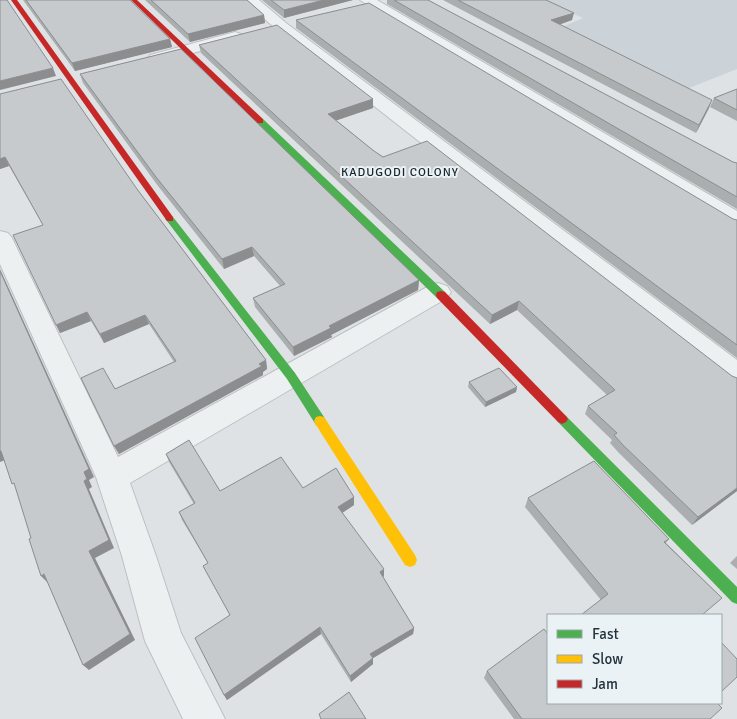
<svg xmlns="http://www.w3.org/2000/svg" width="737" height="719" font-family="Signika,sans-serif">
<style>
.built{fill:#cbd3d8}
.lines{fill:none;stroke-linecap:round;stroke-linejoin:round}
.street-casing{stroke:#bcc0c2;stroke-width:2}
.street{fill:#edf0f1;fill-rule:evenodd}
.fast{fill:#4caf50;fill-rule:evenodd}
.slow{fill:#ffc107;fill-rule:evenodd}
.jam{fill:#c62828;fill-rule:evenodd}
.wall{fill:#aaaeaf}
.shaded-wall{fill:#8b8d8f}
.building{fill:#c6cacc;stroke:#8b8d8f}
.labels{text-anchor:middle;stroke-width:4;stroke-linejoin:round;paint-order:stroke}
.far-neighbourhood-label{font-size:12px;letter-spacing:1px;fill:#17252f;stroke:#ebf2f5}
</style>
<rect width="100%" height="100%" fill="#dee2e4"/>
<path class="built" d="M 542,0 L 737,0 L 737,69 L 684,90 L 555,30 L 583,18 Z"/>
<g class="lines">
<defs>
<g id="street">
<path d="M 243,0 L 259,0 L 286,23 L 737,360 L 737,386 L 727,383 L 276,29 Z"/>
<path d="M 360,0 L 377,0 L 737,211 L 737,228 L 729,226 Z"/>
<path d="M 235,32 L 241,34 L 243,37 L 241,40 L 156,63 L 150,61 L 148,58 L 150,55 Z"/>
<path d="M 0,231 L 8,233 L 12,238 L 118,457 L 429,286 L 438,283 L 447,286 L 451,292 L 447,298 L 130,483 L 156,556 L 181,633 L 225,719 L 183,719 L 145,641 L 122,556 L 96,477 L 0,264 Z"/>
</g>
</defs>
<use href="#street" class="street-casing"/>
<use href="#street" class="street"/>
<g class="fast">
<path d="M 257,119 L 263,119 L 445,292 L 446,295 L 445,298 L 437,298 L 257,123 Z"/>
<path d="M 170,216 L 173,217 L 295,373 L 324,417 L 326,421 L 324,425 L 320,426 L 316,425 L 287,379 L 167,221 L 165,219 Z"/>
<path d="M 562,414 L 566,416 L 737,587 L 737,604 L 732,602 L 558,422 L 556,419 L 558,416 Z"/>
</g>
<path class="slow" d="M 320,416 L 324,417 L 415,555 L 417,560 L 415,565 L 410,567 L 405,565 L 316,425 L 314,421 L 316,417 Z"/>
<g class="jam">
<path d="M 11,0 L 17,0 L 173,217 L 173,221 L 167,221 Z"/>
<path d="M 131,0 L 137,0 L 263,119 L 263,123 L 257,123 Z"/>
<path d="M 441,291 L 445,292 L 566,416 L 568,419 L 566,422 L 562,424 L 558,422 L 437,298 L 436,295 L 437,292 Z"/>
</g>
</g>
<g class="wall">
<path d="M 23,0 L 130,0 L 170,39 L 172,47 L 75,71 Z"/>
<path d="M 145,0 L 247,0 L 264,15 L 265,23 L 190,42 Z"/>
<path d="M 262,0 L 353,0 L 284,18 Z"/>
<path d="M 387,0 L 428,0 L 733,162 L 737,163 L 737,209 L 387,4 Z"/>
<path d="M 443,0 L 548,0 L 548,1 L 572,20 L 559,25 L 709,108 L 696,133 Z"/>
<path d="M 296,20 L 733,219 L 737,220 L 737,358 L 296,28 Z"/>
<path d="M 199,45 L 373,99 L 373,108 L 336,120 L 374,151 L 732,376 L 737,378 L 737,491 L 692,525 L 619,453 L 610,443 L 612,440 L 585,414 L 588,406 L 607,395 L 517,310 L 490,324 L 201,53 Z"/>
<path d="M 80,74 L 419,280 L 418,290 L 331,335 L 332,337 L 294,356 L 255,307 L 253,298 L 280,286 L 254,256 L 224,269 L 158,186 L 83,83 Z"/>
<path d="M 737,89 L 737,121 L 710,107 L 714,98 Z"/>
<path d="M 0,94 L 137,189 L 266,360 L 267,369 L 263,372 L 263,375 L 119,454 L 114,446 L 115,389 L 174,362 L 149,324 L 104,343 L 91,321 L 60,333 L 43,225 L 9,166 L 0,169 Z"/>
<path d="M 469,382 L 517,387 L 516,392 L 485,407 L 468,387 Z"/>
<path d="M 166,454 L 220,491 L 303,488 L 354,497 L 354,505 L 342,513 L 384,576 L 383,577 L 414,628 L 413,634 L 373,658 L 373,664 L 351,682 L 321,634 L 227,700 L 224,695 L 230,615 L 203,566 L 208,563 L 182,520 L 179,512 L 194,504 L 169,462 Z"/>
<path d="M 528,498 L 669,539 L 666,543 L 722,598 L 601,600 L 525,507 Z"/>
<path d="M 737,556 L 737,569 L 730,563 Z"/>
<path d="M 487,671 L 548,703 L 710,719 L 514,719 L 484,678 Z"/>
</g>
<g class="shaded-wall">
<path d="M 324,0 L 353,0 L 284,18 L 284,10 Z"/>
<path d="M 574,13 L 572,20 L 549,28 L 551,20 Z"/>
<path d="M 264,15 L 265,23 L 190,42 L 188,34 Z"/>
<path d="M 170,39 L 172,47 L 75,71 L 72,63 Z"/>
<path d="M 53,68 L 56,76 L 0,90 L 0,81 Z"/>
<path d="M 373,99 L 373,108 L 329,123 L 328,114 Z"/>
<path d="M 712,100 L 709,108 L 696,133 L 699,125 Z"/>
<path d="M 5,157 L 9,166 L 0,169 L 0,159 Z"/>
<path d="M 252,247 L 254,256 L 224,269 L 222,259 Z"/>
<path d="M 0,269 L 94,477 L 89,480 L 92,487 L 89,489 L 114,548 L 95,558 L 135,640 L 89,670 L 83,665 L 89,551 L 84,481 L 0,271 Z"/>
<path d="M 419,280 L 418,290 L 331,335 L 332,337 L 294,356 L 293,347 L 329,326 Z"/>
<path d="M 519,301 L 517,310 L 490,324 L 492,315 Z"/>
<path d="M 87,312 L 91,321 L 60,333 L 56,325 Z"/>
<path d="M 145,315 L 149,324 L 104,343 L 100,334 Z"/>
<path d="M 266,360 L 267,369 L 263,372 L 263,375 L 119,454 L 114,446 Z"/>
<path d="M 517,387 L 516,392 L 485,407 L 486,402 Z"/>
<path d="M 0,451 L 1,451 L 8,459 L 0,462 Z"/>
<path d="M 737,488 L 737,491 L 692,525 L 698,517 Z"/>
<path d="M 354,497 L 354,505 L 339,515 L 338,507 Z"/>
<path d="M 384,569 L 384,576 L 380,579 L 380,572 Z"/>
<path d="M 44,574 L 48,583 L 41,576 Z"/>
<path d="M 320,627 L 321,634 L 227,700 L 224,695 Z"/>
<path d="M 414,628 L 413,634 L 370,660 L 370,654 Z"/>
<path d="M 373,658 L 373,664 L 351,682 L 350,676 Z"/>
</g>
<g class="building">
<path d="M 0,0 L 7,0 L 53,68 L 0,81 Z"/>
<path d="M 26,0 L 130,0 L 170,39 L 72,63 Z"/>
<path d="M 151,0 L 247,0 L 264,15 L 188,34 Z"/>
<path d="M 271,0 L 324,0 L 284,10 Z"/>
<path d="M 394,0 L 428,0 L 733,162 L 737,163 L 737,197 Z"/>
<path d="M 458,0 L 546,0 L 574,13 L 551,20 L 712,100 L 699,125 Z"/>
<path d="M 369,3 L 733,219 L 737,220 L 737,345 L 296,20 Z"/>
<path d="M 277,25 L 373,99 L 328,114 L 374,151 L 383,157 L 427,141 L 732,376 L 737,378 L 737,488 L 698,517 L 623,445 L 614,435 L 617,433 L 588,406 L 615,390 L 519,301 L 492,315 L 199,45 Z"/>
<path d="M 181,49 L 419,280 L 329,326 L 331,328 L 293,347 L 253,298 L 285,284 L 252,247 L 222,259 L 156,177 L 80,74 Z"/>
<path d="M 61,79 L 137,189 L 266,360 L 259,364 L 262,366 L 114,446 L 81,378 L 103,368 L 115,389 L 176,361 L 145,315 L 100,334 L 87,312 L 56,325 L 13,235 L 43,225 L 5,157 L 0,159 L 0,94 Z"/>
<path d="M 737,89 L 737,110 L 714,98 Z"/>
<path d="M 0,271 L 89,469 L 84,472 L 87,479 L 84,481 L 109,540 L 89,551 L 130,634 L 83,665 L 44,574 L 41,576 L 29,539 L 31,538 L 14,483 L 12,484 L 1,451 L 0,451 Z"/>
<path d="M 499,368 L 517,387 L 486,402 L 469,382 Z"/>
<path d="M 189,440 L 220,491 L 281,457 L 303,488 L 336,468 L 354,497 L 338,507 L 384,569 L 380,572 L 414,628 L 370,654 L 373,658 L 350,676 L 320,627 L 224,695 L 195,638 L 230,615 L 203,566 L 208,563 L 179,512 L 195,503 L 166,454 Z"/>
<path d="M 594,461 L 669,539 L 664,542 L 722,598 L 702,615 L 581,615 L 608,594 L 528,498 Z"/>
<path d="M 544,629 L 548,634 L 548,703 L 717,703 L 722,708 L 710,719 L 522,719 L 487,671 Z"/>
<path d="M 721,642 L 737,659 L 737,677 L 721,692 Z"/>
<path d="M 349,692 L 366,719 L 321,719 L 319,714 Z"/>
</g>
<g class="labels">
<g class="far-neighbourhood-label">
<text x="400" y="176">KADUGODI COLONY</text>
</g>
</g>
<rect x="547" y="614" width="175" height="90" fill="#ebf2f5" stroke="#9ba6ac"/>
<rect x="557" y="630" width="25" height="8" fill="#4caf50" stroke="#9ba6ac"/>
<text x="592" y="639" font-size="15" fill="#24343f">Fast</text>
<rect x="557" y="655" width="25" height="8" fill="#ffc107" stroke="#9ba6ac"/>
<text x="592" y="664" font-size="15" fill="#24343f">Slow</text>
<rect x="557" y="680" width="25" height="8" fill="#c62828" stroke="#9ba6ac"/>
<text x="592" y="689" font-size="15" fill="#24343f">Jam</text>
</svg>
